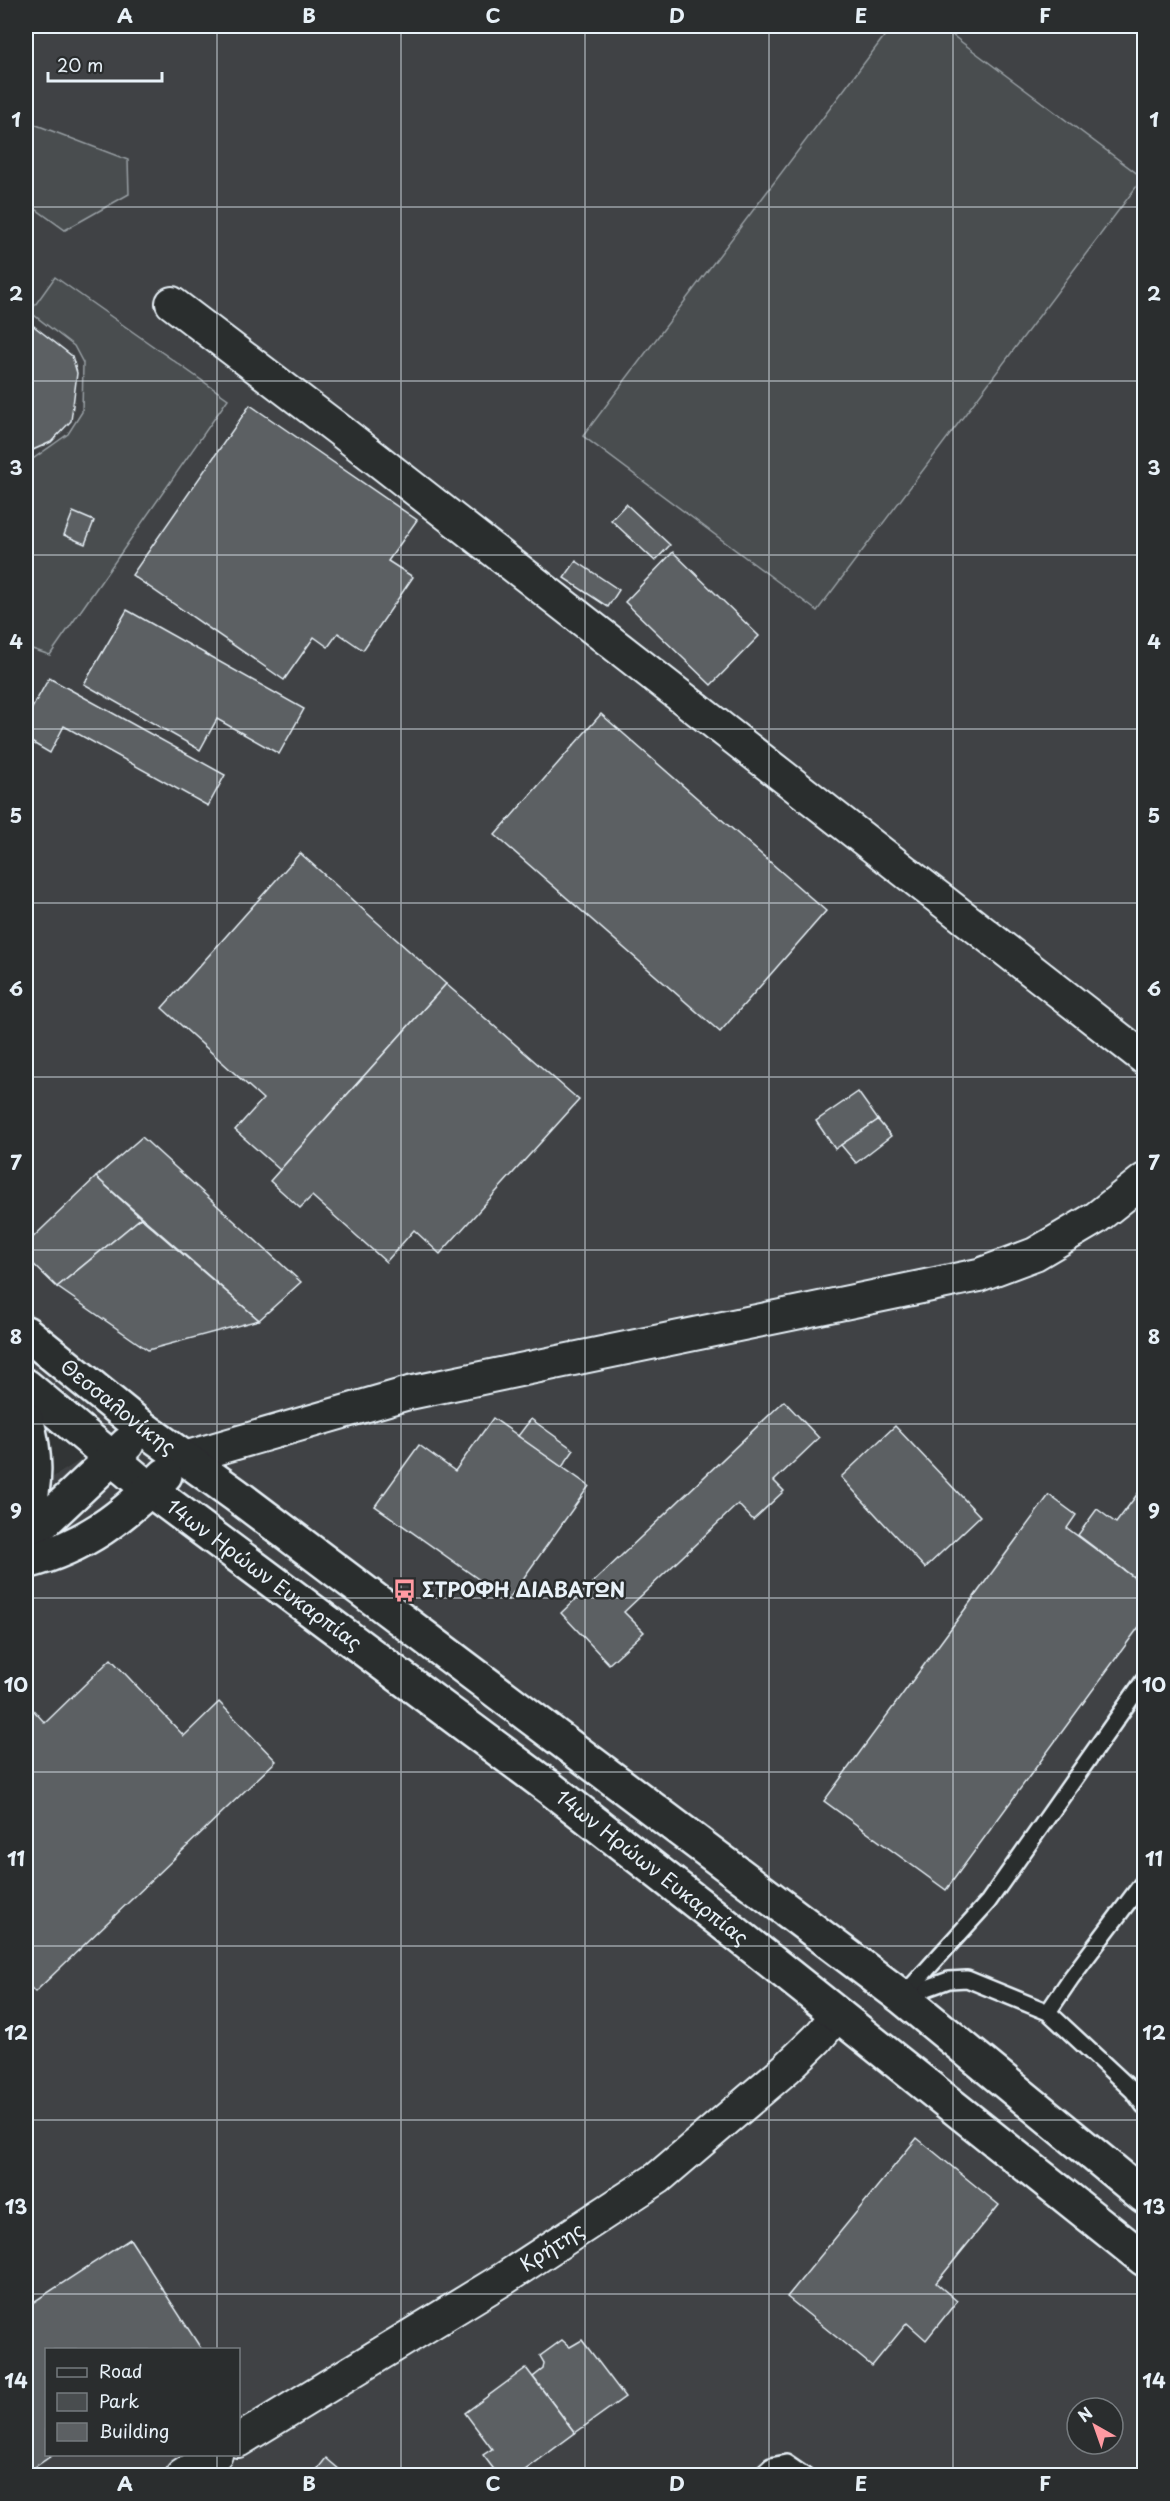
<svg xmlns="http://www.w3.org/2000/svg" width="1170" height="2501" font-family="'Playpen Sans',sans-serif">
<style>
.built{fill:#3f4244;fill-rule:evenodd}
.green{fill:#494d4f;stroke:#989fa4;stroke-width:1.5}
.building{fill:#5c6063;stroke:#e8f1f8;stroke-width:1.5}
.lines{fill:none;stroke-linecap:round;stroke-linejoin:round}
.lane-casing{stroke:#e8f1f8;stroke-width:20}
.street-casing{stroke:#e8f1f8;stroke-width:36}
.secondary-casing{stroke:#e8f1f8;stroke-width:38}
.lane{stroke:#2a2d2e;stroke-width:15}
.street{stroke:#2a2d2e;stroke-width:32}
.secondary{stroke:#2a2d2e;stroke-width:33}
.grid{fill:none;stroke:#e8f1f8;stroke-width:1.5;stroke-opacity:0.55}
.labels{text-anchor:middle;stroke-width:5;stroke-linejoin:round;paint-order:stroke}
.street-label{font-size:20px;fill:#e8f1f8;stroke:#2a2d2e}
.poi-label{font-size:20px;font-weight:bold;fill:#e8f1f8;stroke:#2a2d2e;text-anchor:start}
.neatline{fill:none;stroke:#e8f1f8;stroke-width:2}
.grid-label{font-size:20px;text-anchor:middle;font-weight:bold;fill:#e8f1f8}
</style>
<rect width="100%" height="100%" fill="#323536"/>
<filter id="ink" filterUnits="userSpaceOnUse"><feTurbulence type="fractalNoise" baseFrequency=".0167" numOctaves="2"/><feDisplacementMap in="SourceGraphic" scale="12" xChannelSelector="R" yChannelSelector="G"/><feConvolveMatrix kernelMatrix="1 2 1 2 8 2 1 2 1" color-interpolation-filters="sRGB"/></filter>
<g filter="url(#ink)">
<path class="built" d="M 26,26 L 1144,26 L 1144,2475 L 26,2475 L 26,1494 L 111,1441 L 26,1365 ZM 46,2350 L 238,2350 L 238,2454 L 46,2454 ZM 1077,2408 L 1113,2408 L 1113,2444 L 1077,2444 Z"/>
<g class="green">
<path d="M 892,26 L 940,26 L 1143,178 L 817,611 L 583,436 Z"/>
<path d="M 26,121 L 128,160 L 129,194 L 65,230 L 26,202 Z"/>
<path d="M 55,277 L 228,399 L 50,655 L 26,647 L 26,461 L 34,458 L 68,434 L 82,412 L 83,363 L 74,346 L 30,312 Z"/>
</g>
<g class="building">
<path d="M 26,320 L 72,356 L 77,373 L 71,421 L 51,442 L 26,453 Z"/>
<path d="M 250,405 L 417,520 L 388,561 L 413,577 L 363,650 L 338,633 L 328,647 L 314,637 L 284,680 L 132,575 Z"/>
<path d="M 626,504 L 670,545 L 655,561 L 611,520 Z"/>
<path d="M 73,512 L 94,521 L 85,544 L 64,535 Z"/>
<path d="M 673,552 L 759,636 L 711,685 L 625,602 Z"/>
<path d="M 576,561 L 619,590 L 608,607 L 564,578 Z"/>
<path d="M 127,610 L 304,709 L 279,754 L 217,719 L 200,750 L 84,684 Z"/>
<path d="M 49,678 L 225,775 L 208,806 L 64,726 L 50,753 L 26,739 L 26,719 Z"/>
<path d="M 601,714 L 826,911 L 720,1032 L 495,835 Z"/>
<path d="M 300,853 L 446,984 L 280,1170 L 235,1130 L 263,1099 L 162,1008 Z"/>
<path d="M 446,984 L 579,1100 L 440,1254 L 414,1230 L 386,1262 L 312,1196 L 300,1208 L 270,1181 Z"/>
<path d="M 858,1092 L 878,1120 L 835,1149 L 816,1121 Z"/>
<path d="M 878,1120 L 891,1136 L 856,1163 L 841,1145 Z"/>
<path d="M 142,1137 L 301,1282 L 259,1320 L 96,1177 Z"/>
<path d="M 96,1177 L 141,1218 L 57,1287 L 26,1257 L 26,1244 Z"/>
<path d="M 141,1218 L 259,1320 L 148,1350 L 57,1287 Z"/>
<path d="M 784,1401 L 819,1438 L 774,1481 L 784,1491 L 753,1520 L 738,1504 L 624,1612 L 644,1632 L 609,1664 L 561,1613 Z"/>
<path d="M 493,1418 L 589,1486 L 508,1600 L 375,1506 L 419,1445 L 455,1471 Z"/>
<path d="M 531,1419 L 574,1450 L 562,1467 L 518,1436 Z"/>
<path d="M 895,1426 L 980,1516 L 925,1568 L 841,1477 Z"/>
<path d="M 1144,1485 L 1144,1585 L 1078,1535 L 1097,1509 L 1116,1523 Z"/>
<path d="M 1049,1495 L 1076,1515 L 1067,1528 L 1144,1585 L 1144,1620 L 946,1890 L 824,1801 Z"/>
<path d="M 111,1659 L 184,1736 L 219,1702 L 276,1761 L 35,1992 L 26,1983 L 26,1702 L 45,1723 Z"/>
<path d="M 917,2138 L 999,2205 L 936,2283 L 957,2301 L 926,2340 L 907,2323 L 872,2366 L 787,2297 Z"/>
<path d="M 130,2239 L 202,2350 L 46,2350 L 46,2454 L 54,2454 L 26,2473 L 26,2307 Z"/>
<path d="M 562,2340 L 570,2347 L 582,2340 L 625,2397 L 575,2433 L 533,2377 L 543,2369 L 544,2363 L 540,2356 Z"/>
<path d="M 526,2368 L 575,2433 L 517,2476 L 499,2476 L 483,2455 L 492,2449 L 465,2413 Z"/>
<path d="M 326,2458 L 347,2476 L 312,2476 Z"/>
</g>
<g class="lines">
<defs>
<g id="lane">
<path d="M 905,1996 L 949,1980 L 967,1979 L 1048,2012 L 1133,2091 L 1144,2106"/>
<path d="M 902,1997 L 988,1902 L 1144,1680"/>
<path d="M 1048,2012 L 1071,1978 L 1144,1881"/>
<path d="M 760,2476 L 771,2466 L 786,2463 L 805,2476"/>
</g>
<g id="street">
<path d="M 172,303 L 338,429 L 1144,1058"/>
<path d="M 184,1458 L 409,1393 L 979,1275 L 1035,1254 L 1096,1218 L 1144,1180"/>
<path id="s1" d="M 238,2441 L 505,2278 L 658,2178 L 788,2067 L 817,2039 L 838,2014"/>
<path d="M 182,2476 L 216,2454"/>
</g>
<g id="secondary">
<path id="s2" d="M 26,1333 L 144,1429 L 236,1495 L 902,1997 L 1144,2196"/>
<path id="s3" d="M 26,1386 L 150,1490 L 550,1788 L 723,1923 L 1144,2259"/>
<path d="M 26,1419 C 36,1453 37,1483 26,1518"/>
<path d="M 26,1539 L 127,1444"/>
<path d="M 26,1562 C 86,1546 121,1518 165,1475"/>
</g>
</defs>
<use href="#lane" class="lane-casing"/>
<use href="#street" class="street-casing"/>
<use href="#secondary" class="secondary-casing"/>
<use href="#lane" class="lane"/>
<use href="#street" class="street"/>
<use href="#secondary" class="secondary"/>
</g>
</g>
<path class="grid" d="M 217,26 L 217,2350M 401,26 L 401,2476M 585,26 L 585,2476M 769,26 L 769,2476M 953,26 L 953,2476M 26,207 L 1144,207M 26,381 L 1144,381M 26,555 L 1144,555M 26,729 L 1144,729M 26,903 L 1144,903M 26,1077 L 1144,1077M 26,1250 L 1144,1250M 26,1424 L 1144,1424M 26,1598 L 1144,1598M 26,1772 L 1144,1772M 26,1946 L 1144,1946M 26,2120 L 1144,2120M 26,2294 L 1144,2294M 217,2454 L 217,2476"/>
<defs>
<symbol id="bus-bare" viewBox="-9 -9 18 18"><path d="M-5-6H5V4H4V6H2V4H-2V6H-4V4H-5ZM-3.5-4V0h7V-4ZM-3.5 1.2v1.5H-2V1.2ZM2 1.2v1.5H3.5V1.2Z" fill="#ff9aa2" stroke="#2a2d2e" stroke-width="2.5" paint-order="stroke"/></symbol>
</defs>
<g fill-rule="evenodd">
<use href="#bus-bare" x="388" y="1574" width="33" height="33"/>
</g>
<g class="labels">
<g class="street-label">
<text dy="7" stroke="none"><textPath href="#s2" startOffset="118">Θεσσαλονίκης</textPath></text>
<text dy="7" stroke="none"><textPath href="#s3" startOffset="304">14ων Ηρώων Ευκαρπίας</textPath></text>
<text dy="7" stroke="none"><textPath href="#s3" startOffset="790">14ων Ηρώων Ευκαρπίας</textPath></text>
<text dy="7" stroke="none"><textPath href="#s1" startOffset="369">Κρήτης</textPath></text>
</g>
<g class="poi-label">
<text x="422" y="1597">ΣΤΡΟΦΗ ΔΙΑΒΑΤΩΝ</text>
</g>
</g>
<rect width="1170" height="2501" fill="none" stroke="#2a2d2e" stroke-width="66"/>
<rect x="45" y="2348" width="195" height="108" fill="#2a2d2e" stroke="#767b7f" stroke-width="1.5"/>
<rect x="57" y="2368" width="30" height="9" fill="#2a2d2e" stroke="#767b7f" stroke-width="1.5"/>
<text x="99" y="2378" font-size="18" fill="#e8f1f8">Road</text>
<rect x="57" y="2393" width="30" height="18" fill="#494d4f" stroke="#767b7f" stroke-width="1.5"/>
<text x="99" y="2408" font-size="18" fill="#e8f1f8">Park</text>
<rect x="57" y="2423" width="30" height="18" fill="#5c6063" stroke="#767b7f" stroke-width="1.5"/>
<text x="99" y="2438" font-size="18" fill="#e8f1f8">Building</text>
<g transform="translate(1095 2426) rotate(320)"><circle r="28" fill="#2a2d2e" stroke="#767b7f" stroke-width="1.5"/>
<path d="M0-4.5L10 22L0 15L-10 22Z" fill="#ff9aa2"/>
<text y="-9" font-size="16" font-weight="bold" text-anchor="middle" fill="#e8f1f8">N</text>
</g>
<path d="M48 72v9h114v-9" fill="none" stroke="#e8f1f8" stroke-width="3"/>
<text x="57" y="72" font-size="18" fill="#e8f1f8" stroke="#2a2d2e" stroke-width="4.5" paint-order="stroke">20 m</text>
<rect x="33" y="33" width="1104" height="2435" class="neatline"/>
<g class="grid-label">
<text x="125" y="23">A</text>
<text x="309" y="23">B</text>
<text x="493" y="23">C</text>
<text x="677" y="23">D</text>
<text x="861" y="23">E</text>
<text x="1045" y="23">F</text>
<text x="16" y="127">1</text>
<text x="1154" y="127">1</text>
<text x="16" y="301">2</text>
<text x="1154" y="301">2</text>
<text x="16" y="475">3</text>
<text x="1154" y="475">3</text>
<text x="16" y="649">4</text>
<text x="1154" y="649">4</text>
<text x="16" y="823">5</text>
<text x="1154" y="823">5</text>
<text x="16" y="996">6</text>
<text x="1154" y="996">6</text>
<text x="16" y="1170">7</text>
<text x="1154" y="1170">7</text>
<text x="16" y="1344">8</text>
<text x="1154" y="1344">8</text>
<text x="16" y="1518">9</text>
<text x="1154" y="1518">9</text>
<text x="16" y="1692">10</text>
<text x="1154" y="1692">10</text>
<text x="16" y="1866">11</text>
<text x="1154" y="1866">11</text>
<text x="16" y="2040">12</text>
<text x="1154" y="2040">12</text>
<text x="16" y="2214">13</text>
<text x="1154" y="2214">13</text>
<text x="16" y="2388">14</text>
<text x="1154" y="2388">14</text>
<text x="125" y="2491">A</text>
<text x="309" y="2491">B</text>
<text x="493" y="2491">C</text>
<text x="677" y="2491">D</text>
<text x="861" y="2491">E</text>
<text x="1045" y="2491">F</text>
</g>
</svg>
